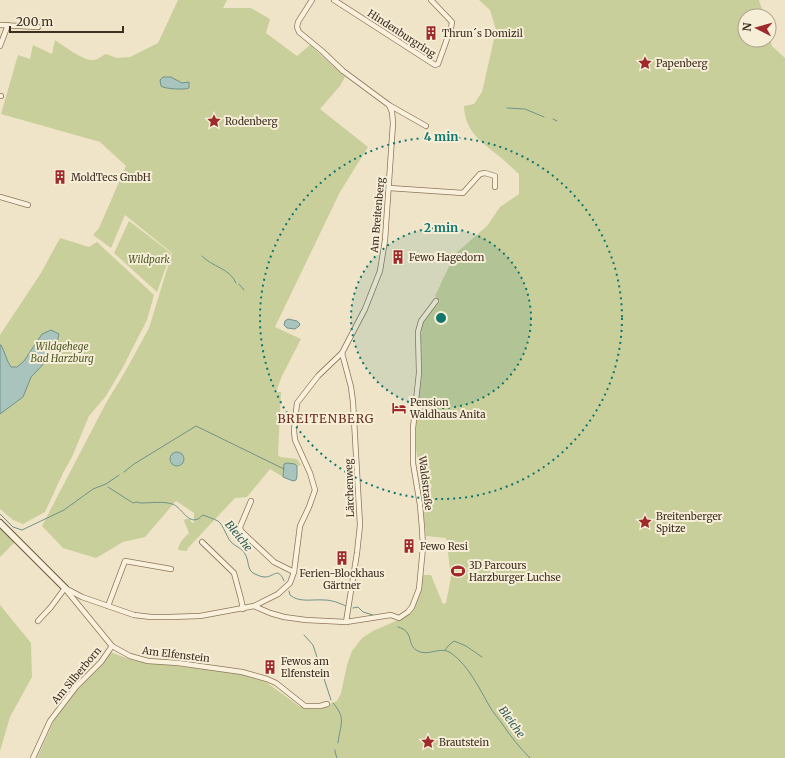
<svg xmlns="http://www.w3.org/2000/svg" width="785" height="758" font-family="Merriweather,serif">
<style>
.green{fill:#c9cf9b}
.water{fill:#a9c4bc;stroke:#6f938a}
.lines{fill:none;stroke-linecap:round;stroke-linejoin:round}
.stream{stroke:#6f938a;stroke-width:1}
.street-casing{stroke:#8d765c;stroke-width:6}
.secondary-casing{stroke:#6f573f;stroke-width:8}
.street{stroke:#faf1dc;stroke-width:4.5}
.secondary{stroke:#faf1dc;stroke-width:6}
.ring{fill:none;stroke:#0f766e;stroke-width:2;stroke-dasharray:2 4}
.labels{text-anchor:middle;stroke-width:4;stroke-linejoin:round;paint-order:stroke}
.street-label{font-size:10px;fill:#3d2e20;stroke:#f7eed8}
.poi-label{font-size:10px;fill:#3d2e20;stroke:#f7eed8;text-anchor:start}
.park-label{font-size:10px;font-style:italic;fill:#4d5a26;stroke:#f7eed8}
.water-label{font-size:11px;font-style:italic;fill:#2f5d5a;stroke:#f7eed8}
.quarter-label{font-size:12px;letter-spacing:1px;fill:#6b2e1e;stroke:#f7eed8}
.centre{fill:#0f766e;stroke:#f7eed8;stroke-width:2}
.ring-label{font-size:12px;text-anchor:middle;font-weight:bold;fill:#0f766e;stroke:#f7eed8;stroke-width:4;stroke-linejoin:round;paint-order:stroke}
</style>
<rect width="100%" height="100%" fill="#f0e4c8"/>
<g class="green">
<path d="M 178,0 L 227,0 L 223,8 L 251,8 L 270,19 L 266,33 L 297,56 L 310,45 L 345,77 L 340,86 L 320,109 L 368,147 L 340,192 L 275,327 L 301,339 L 282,376 L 276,392 L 271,392 L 281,392 L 278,455 L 280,457 L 297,459 L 301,465 L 297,466 L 295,464 L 287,463 L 284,464 L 283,477 L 270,469 L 247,497 L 235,498 L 188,548 L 187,551 L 178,550 C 179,542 184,538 189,533 L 184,521 L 185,519 L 190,519 L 191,522 L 194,523 L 194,513 L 176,501 L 145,537 L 123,542 L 96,558 L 63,548 L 42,526 L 106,403 L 126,370 L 149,328 L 172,253 L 125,215 L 111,248 L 93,235 L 99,228 L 126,166 L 100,142 L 1,114 L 18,55 L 30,59 L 33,45 L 52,54 L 55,40 C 62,45 83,60 91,60 C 97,61 101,56 106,54 L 117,58 L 130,57 L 158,43 Z"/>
<path d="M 479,0 L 759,0 L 764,16 L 745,16 L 745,40 L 769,40 L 769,34 L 772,46 L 785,58 L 785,758 L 37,758 L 55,718 L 76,689 L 110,652 L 135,661 L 241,674 L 266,682 L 299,706 L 320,708 L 337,701 L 341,693 L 347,665 L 352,651 L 362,638 L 373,631 L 405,617 C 418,607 421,590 422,575 L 431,575 L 443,604 L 446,603 L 451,577 L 446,538 L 426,536 L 416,448 L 416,424 L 422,372 L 421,337 L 422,324 L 440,301 L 435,296 L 455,254 L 487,226 L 500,207 L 519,194 L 519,174 C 511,167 503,159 495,153 C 478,139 465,130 464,106 L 474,104 L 482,92 L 496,30 L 490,10 Z"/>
<path d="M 129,221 L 171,253 L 157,292 L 114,253 Z"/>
<path d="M 60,238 L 89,247 L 97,242 L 154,295 L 147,320 L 123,367 L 106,396 L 89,416 L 72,457 L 63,473 L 45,512 L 23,524 L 13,520 L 0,509 L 0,335 L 41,273 Z"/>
<path d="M 0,527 L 16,541 L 0,557 Z"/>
<path d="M 0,605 L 31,643 L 32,677 L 10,717 L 0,751 Z"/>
</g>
<g class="water">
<path d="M 163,77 L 171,77 L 182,83 L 189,82 L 189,88 C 185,90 164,89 161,86 L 160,80 Z"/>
<path d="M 288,319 L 297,321 L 300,324 L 299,326 L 295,329 L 287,328 L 284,325 L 285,321 Z"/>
<path d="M 51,330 L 59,334 L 55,352 L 31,377 L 23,397 L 0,414 L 0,345 L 1,345 C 5,352 6,360 11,367 L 17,367 L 24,361 L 42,334 Z"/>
<circle cx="177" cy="459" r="7"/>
<path d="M 287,463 L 295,464 L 297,466 L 297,476 L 296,480 L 293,481 L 283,477 L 284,464 Z"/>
</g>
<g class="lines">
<g class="stream">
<path d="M 507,108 L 525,109 L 544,117"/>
<path d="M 553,119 L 557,121"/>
<path d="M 202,256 C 212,267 230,268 236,283"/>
<path d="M 239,284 L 244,290"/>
<path d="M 124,472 L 134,464 L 196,426 L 284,469"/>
<path d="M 108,487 L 133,503 L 136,502 L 141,503 C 150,503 163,501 172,504 C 181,506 187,524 198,519 C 200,518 201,516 203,515 C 208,517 214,519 218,521 C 224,526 226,536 231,542 C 236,547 242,548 245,554 C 249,560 247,569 253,573 C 257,575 261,577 265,577 C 274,577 278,566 284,581"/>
<path d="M 0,514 L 13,527 L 22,530 L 64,510 L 93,489 L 106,484 L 119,475"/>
<path d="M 289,591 L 290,595 C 299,603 313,599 324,600 C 332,600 339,603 346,606"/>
<path d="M 353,608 L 358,607 L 363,612 L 373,615"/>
<path d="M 398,627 C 402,628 406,630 408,634 C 411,639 410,646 416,650 C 428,658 440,645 451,653 C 469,666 479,688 490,707 C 494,714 499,719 503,725 C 511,737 520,748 530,758"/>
<path d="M 304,635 L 313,645 L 331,700"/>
<path d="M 445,650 L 449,645 L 454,641 L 466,646 L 482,657"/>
<path d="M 333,703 C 347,719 340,724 338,743"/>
<path d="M 335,750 L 335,752 L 337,758"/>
</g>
<defs>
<g id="street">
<path d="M 334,0 L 435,65 L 438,64 L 451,28 L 452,22 L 431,0"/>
<path d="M 0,25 L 38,27"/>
<path d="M 0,46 L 8,25"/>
<path d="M 0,96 L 1,96"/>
<path d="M 389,105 L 426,126"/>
<path d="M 389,188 L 463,193 L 480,174 L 485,173 L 495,176 L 495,187"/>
<path d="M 0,197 L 28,205"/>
<path d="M 342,353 L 351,387 L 353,402 L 360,525 L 357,553 L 346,622"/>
<path d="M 251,501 L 240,527 L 241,531 L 274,562 L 294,572"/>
<path d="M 202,542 L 234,573 L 241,599 L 243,609"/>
<path d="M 65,588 L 82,597 L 134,615 L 151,617 L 169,617 L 200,616 L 254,606 L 278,594 L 290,583 L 294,572 L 300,526 L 309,507 L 315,490 L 310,473 L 295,440 L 294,431 L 297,403 L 318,376 L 342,353 L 365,309 L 380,271 L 385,240 L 393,123 L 392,112 L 389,105 L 343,71 L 322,51 L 299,32 L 297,27 L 298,22 L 312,0"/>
<path d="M 67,591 L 112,646 L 130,656 L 148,661 L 178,663 L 242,672 L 267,679 L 276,683 L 305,706 L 320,706 L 327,704"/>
<path d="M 108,606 L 125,561 L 171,569"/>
<path d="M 254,606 L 270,613 L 284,617 L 306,620 L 346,622 L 391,615 L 399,618 L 408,612 L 412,607 L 419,589 L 423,547 L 422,528 L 420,505 L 413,463 L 413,428 L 419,373 L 418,332 L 421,321 L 436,301"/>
<path d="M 38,621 L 51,607 L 65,588"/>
<path d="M 33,758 L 50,721 L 76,687 L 101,662 L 112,646"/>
</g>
<path id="secondary" d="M 0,523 L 65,588"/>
</defs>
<use href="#street" class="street-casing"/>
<use href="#secondary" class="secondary-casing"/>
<use href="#street" class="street"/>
<use href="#secondary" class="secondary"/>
</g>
<circle cx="441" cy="318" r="90" fill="#0f766e" fill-opacity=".12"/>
<g class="ring">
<circle cx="441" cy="318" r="90"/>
<circle cx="441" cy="318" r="181"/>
</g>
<defs>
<symbol id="building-bare" viewBox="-9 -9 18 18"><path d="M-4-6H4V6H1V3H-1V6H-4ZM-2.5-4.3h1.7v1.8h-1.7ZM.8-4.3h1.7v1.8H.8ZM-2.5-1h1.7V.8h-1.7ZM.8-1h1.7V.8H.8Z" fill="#9e2a2b" stroke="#f7eed8" stroke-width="2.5" paint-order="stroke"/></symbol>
<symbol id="sight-bare" viewBox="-9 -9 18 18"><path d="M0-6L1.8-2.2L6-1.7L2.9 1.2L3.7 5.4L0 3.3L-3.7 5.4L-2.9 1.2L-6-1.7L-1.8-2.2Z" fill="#9e2a2b" stroke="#f7eed8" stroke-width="2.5" paint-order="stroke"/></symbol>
<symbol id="hotel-bare" viewBox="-9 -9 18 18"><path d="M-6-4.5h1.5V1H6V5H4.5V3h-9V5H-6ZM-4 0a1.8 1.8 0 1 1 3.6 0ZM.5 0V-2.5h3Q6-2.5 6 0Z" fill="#9e2a2b" stroke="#f7eed8" stroke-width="2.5" paint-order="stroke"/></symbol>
<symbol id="stadium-bare" viewBox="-9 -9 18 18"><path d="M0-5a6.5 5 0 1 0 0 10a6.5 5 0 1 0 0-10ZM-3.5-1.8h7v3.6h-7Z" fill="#9e2a2b" stroke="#f7eed8" stroke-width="2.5" paint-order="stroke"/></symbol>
</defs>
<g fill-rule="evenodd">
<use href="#building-bare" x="421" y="23" width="20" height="20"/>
<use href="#sight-bare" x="635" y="53" width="20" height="20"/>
<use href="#sight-bare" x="204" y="111" width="20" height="20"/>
<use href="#building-bare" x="50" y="167" width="20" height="20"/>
<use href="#building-bare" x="388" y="247" width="20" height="20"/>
<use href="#hotel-bare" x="389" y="398" width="20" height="20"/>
<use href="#sight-bare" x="635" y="512" width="20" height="20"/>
<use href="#building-bare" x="399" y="536" width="20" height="20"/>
<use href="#building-bare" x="332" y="548" width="20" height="20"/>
<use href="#stadium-bare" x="448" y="561" width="20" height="20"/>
<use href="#building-bare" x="260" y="657" width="20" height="20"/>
<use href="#sight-bare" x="418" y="732" width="20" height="20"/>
</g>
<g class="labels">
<g class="street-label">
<text transform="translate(402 33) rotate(33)" y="4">Hindenburgring</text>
<text transform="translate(377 215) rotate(-85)" y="4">Am Breitenberg</text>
<text transform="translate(426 483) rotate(83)" y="4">Waldstraße</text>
<text transform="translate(349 488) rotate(-92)" y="4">Lärchenweg</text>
<text transform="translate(176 654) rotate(7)" y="4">Am Elfenstein</text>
<text transform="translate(76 675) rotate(-50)" y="4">Am Silberborn</text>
</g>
<g class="poi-label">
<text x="442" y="37">Thrun´s Domizil</text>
<text x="656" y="67">Papenberg</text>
<text x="225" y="125">Rodenberg</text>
<text x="71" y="181">MoldTecs GmbH</text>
<text x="409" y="261">Fewo Hagedorn</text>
<text x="410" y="406">Pension<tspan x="410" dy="12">Waldhaus Anita</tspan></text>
<text x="656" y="520">Breitenberger<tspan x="656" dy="12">Spitze</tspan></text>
<text x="420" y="550">Fewo Resi</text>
<text x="469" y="569">3D Parcours<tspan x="469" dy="12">Harzburger Luchse</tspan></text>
<text x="342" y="577" text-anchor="middle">Ferien-Blockhaus<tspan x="342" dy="12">Gärtner</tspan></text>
<text x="281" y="665">Fewos am<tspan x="281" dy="12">Elfenstein</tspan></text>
<text x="439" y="746">Brautstein</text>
</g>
<g class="park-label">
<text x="149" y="263">Wildpark</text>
<text x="62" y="350">Wildgehege<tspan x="62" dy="12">Bad Harzburg</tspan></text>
</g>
<g class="water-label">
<text transform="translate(239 536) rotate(51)" y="4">Bleiche</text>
<text transform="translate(512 722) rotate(54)" y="4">Bleiche</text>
</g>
<g class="quarter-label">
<text x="326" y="423">BREITENBERG</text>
</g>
</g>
<circle cx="441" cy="318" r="6" class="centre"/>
<g class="ring-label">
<text x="441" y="141">4 min</text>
<text x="441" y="232">2 min</text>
</g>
<g transform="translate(757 28) rotate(276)"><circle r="19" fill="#f7eed8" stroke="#ada18e"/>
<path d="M0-3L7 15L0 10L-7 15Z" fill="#9e2a2b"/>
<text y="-6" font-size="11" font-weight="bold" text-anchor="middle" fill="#3d2e20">N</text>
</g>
<path d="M10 26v6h113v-6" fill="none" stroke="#3d2e20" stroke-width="2"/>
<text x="16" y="26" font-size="12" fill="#3d2e20" stroke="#f7eed8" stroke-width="3" paint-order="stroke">200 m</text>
</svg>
